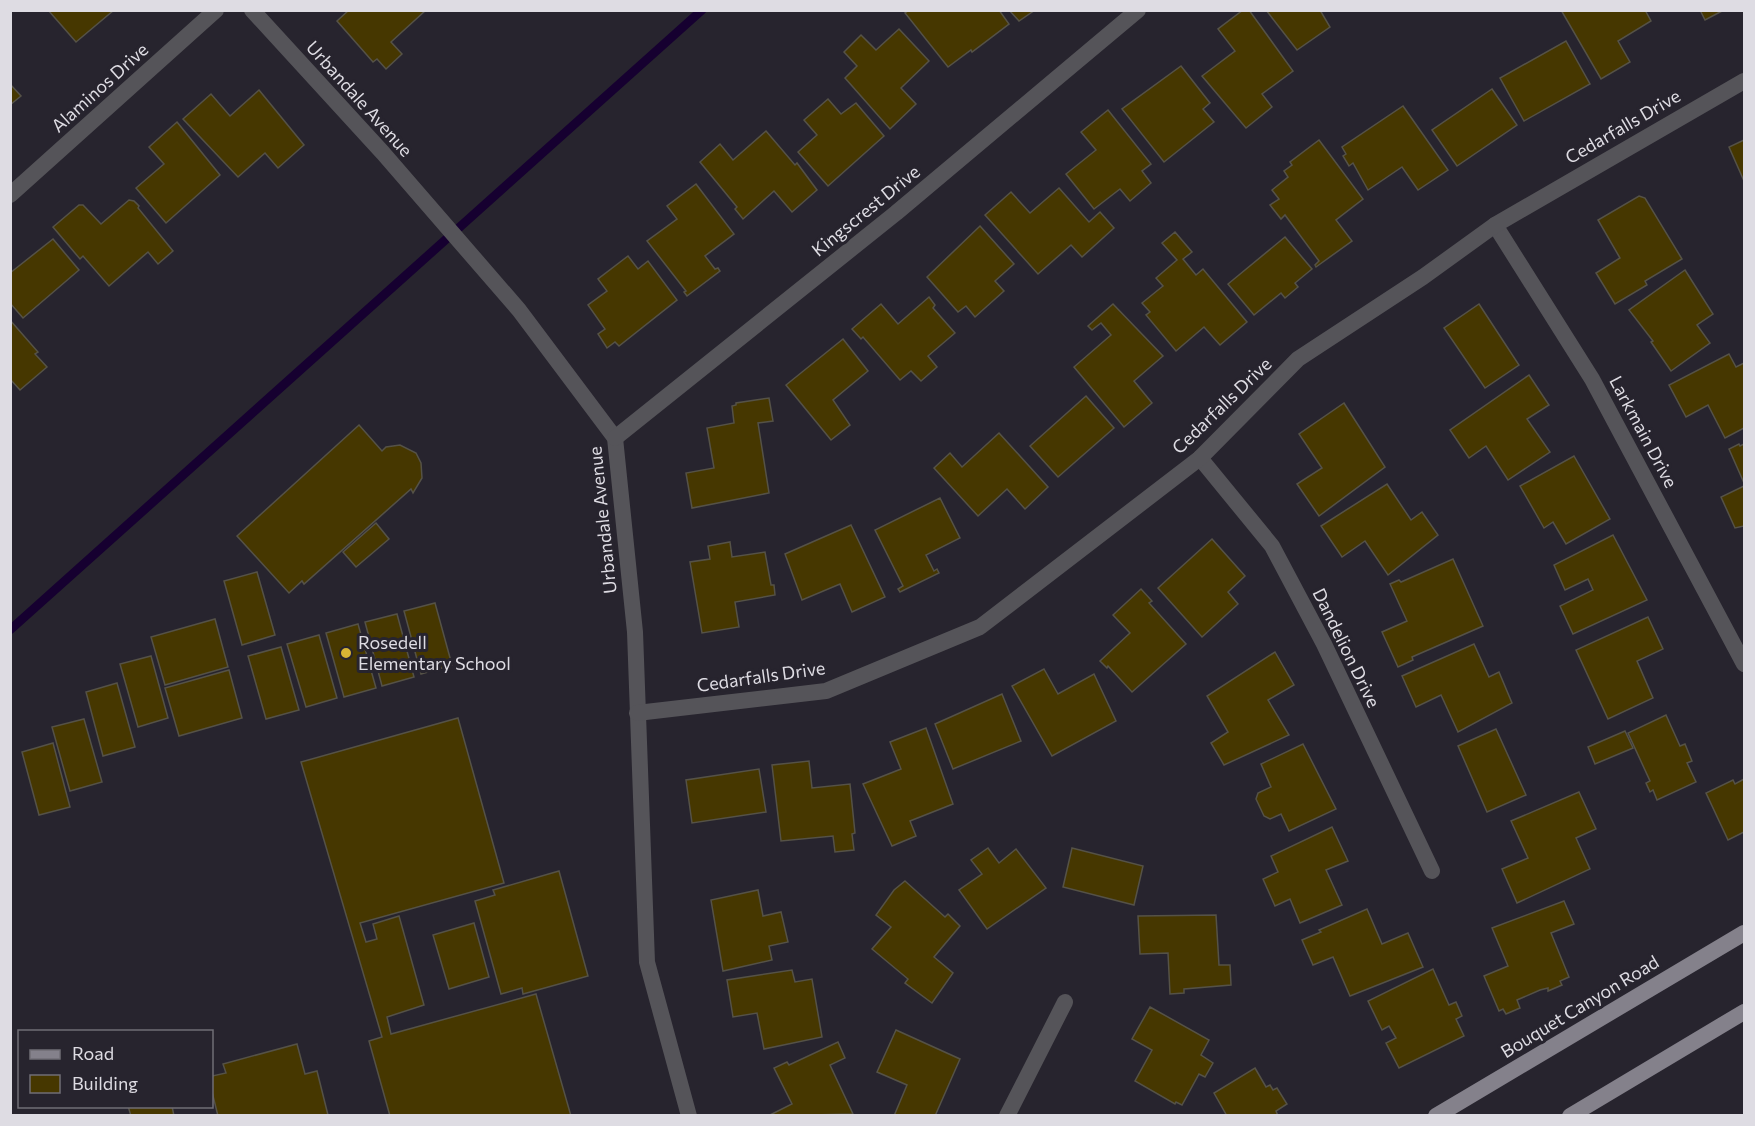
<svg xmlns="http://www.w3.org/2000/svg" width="1755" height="1126" font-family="Commissioner,sans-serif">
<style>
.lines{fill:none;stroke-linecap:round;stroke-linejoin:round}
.stream{stroke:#160030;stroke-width:9}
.building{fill:#463700;stroke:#555247;stroke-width:1.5}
.minor{stroke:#555459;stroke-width:16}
.primary{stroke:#84818b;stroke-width:16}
.poi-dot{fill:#d8b434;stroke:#27242e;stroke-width:2}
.labels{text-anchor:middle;stroke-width:6;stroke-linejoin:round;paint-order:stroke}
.street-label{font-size:18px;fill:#dedce3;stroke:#27242e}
.poi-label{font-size:18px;fill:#dedce3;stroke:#27242e;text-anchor:start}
</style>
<rect width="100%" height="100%" fill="#27242e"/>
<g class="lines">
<path class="stream" d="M 10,630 L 702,10"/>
</g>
<g class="building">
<path d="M 48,10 L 114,10 L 76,42 Z"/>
<path d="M 349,10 L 426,10 L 391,42 L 402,54 L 386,69 L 377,59 L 373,62 L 337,21 Z"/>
<path d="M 909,10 L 999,10 L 1009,24 L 972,52 L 971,50 L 948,67 L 905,13 Z"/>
<path d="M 1009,10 L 1035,10 L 1019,21 Z"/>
<path d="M 1243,10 L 1249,10 L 1293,71 L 1262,94 L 1272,107 L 1246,128 L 1202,76 L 1235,51 L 1218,29 Z"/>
<path d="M 1266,10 L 1320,10 L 1330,27 L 1297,50 Z"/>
<path d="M 1561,10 L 1645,10 L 1651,21 L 1618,41 L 1630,62 L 1601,79 Z"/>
<path d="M 1700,10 L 1724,10 L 1705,20 Z"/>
<path d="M 899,29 L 929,61 L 901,88 L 916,104 L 890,129 L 845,78 L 857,66 L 844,52 L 861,35 L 876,50 Z"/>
<path d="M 1566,41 L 1590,84 L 1524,121 L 1500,78 Z"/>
<path d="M 1181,66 L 1210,103 L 1203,109 L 1214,122 L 1164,162 L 1122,109 Z"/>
<path d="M 10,84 L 21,96 L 10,105 Z"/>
<path d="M 1492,89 L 1517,125 L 1457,166 L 1432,130 Z"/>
<path d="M 259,90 L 304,145 L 278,168 L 265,153 L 238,177 L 183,119 L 211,94 L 230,116 Z"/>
<path d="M 828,99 L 841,114 L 856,103 L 884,136 L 828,186 L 798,152 L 817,135 L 804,120 Z"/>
<path d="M 1403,106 L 1448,170 L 1418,190 L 1402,167 L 1368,190 L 1353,163 L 1349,166 L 1343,156 L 1346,154 L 1342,147 Z"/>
<path d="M 1108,110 L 1151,164 L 1142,171 L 1151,183 L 1130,201 L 1120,189 L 1094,209 L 1066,174 L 1096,150 L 1081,132 Z"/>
<path d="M 177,122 L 220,175 L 166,223 L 136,188 L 164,164 L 149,147 Z"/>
<path d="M 766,131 L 795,165 L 797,163 L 817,190 L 792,212 L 774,191 L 743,219 L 735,209 L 737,207 L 700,162 L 720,144 L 733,160 Z"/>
<path d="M 1319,140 L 1363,199 L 1336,220 L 1352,241 L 1316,267 L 1315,265 L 1319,261 L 1285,215 L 1281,219 L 1270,205 L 1279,199 L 1272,190 L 1288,177 L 1284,171 L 1292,165 L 1290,162 Z"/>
<path d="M 1744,140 L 1744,181 L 1729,147 Z"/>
<path d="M 696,184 L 734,234 L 705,256 L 715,269 L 718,268 L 720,271 L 687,296 L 684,292 L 686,291 L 647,241 L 677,219 L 667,206 Z"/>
<path d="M 1059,188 L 1089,222 L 1100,212 L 1114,228 L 1082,257 L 1071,245 L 1038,274 L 985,215 L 1011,192 L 1030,213 Z"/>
<path d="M 1639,196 L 1645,198 L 1682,259 L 1645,281 L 1647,285 L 1615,304 L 1596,273 L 1620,258 L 1598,220 Z"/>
<path d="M 129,200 L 134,201 L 139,206 L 138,208 L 173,251 L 158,264 L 148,252 L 109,286 L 83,256 L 80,259 L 53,227 L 79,205 L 83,205 L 101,224 Z"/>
<path d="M 980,226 L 1014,264 L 995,281 L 1004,291 L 975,317 L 966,306 L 958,312 L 927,277 Z"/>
<path d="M 1175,232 L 1192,252 L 1183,259 L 1196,275 L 1203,269 L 1247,322 L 1220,345 L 1204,327 L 1176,351 L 1146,315 L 1150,312 L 1142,303 L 1163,286 L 1156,278 L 1177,260 L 1162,243 Z"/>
<path d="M 1285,237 L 1312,269 L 1295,283 L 1298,287 L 1285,298 L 1281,293 L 1254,315 L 1228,284 Z"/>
<path d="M 53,239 L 79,270 L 23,318 L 10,303 L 10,273 Z"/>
<path d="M 628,256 L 638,269 L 648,261 L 677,300 L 619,346 L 615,342 L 607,348 L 598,334 L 605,329 L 588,305 L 607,291 L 598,279 Z"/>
<path d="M 1685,270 L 1713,314 L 1697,325 L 1710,343 L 1671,371 L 1651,342 L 1653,341 L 1629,310 Z"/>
<path d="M 929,297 L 935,305 L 933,308 L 955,333 L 928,356 L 937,367 L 921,381 L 911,371 L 900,380 L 863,337 L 861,339 L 852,329 L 881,304 L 898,324 Z"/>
<path d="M 1113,304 L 1163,356 L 1134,381 L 1152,403 L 1124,427 L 1074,367 L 1111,335 L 1101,323 L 1092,330 L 1088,326 Z"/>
<path d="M 1479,304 L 1519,365 L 1485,388 L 1444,328 Z"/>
<path d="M 10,320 L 38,352 L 35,354 L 47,367 L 20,390 L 10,379 Z"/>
<path d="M 843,339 L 868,371 L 833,400 L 850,425 L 831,440 L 786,385 Z"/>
<path d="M 1729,354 L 1736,367 L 1744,363 L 1744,428 L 1725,438 L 1708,405 L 1686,417 L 1669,385 Z"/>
<path d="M 1529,375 L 1549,405 L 1527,419 L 1550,452 L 1508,480 L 1486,446 L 1469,458 L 1450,430 Z"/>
<path d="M 1086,396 L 1114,428 L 1058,477 L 1030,446 Z"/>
<path d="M 769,398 L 773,421 L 758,423 L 769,493 L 692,508 L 686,473 L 714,468 L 707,428 L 734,423 L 732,406 L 736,405 L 736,403 Z"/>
<path d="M 1344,403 L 1385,467 L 1319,516 L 1297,484 L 1322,468 L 1299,434 Z"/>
<path d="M 359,425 L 382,451 L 386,447 L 400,445 L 416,453 L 421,463 L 422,478 L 413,493 L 411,489 L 304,584 L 302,581 L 289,593 L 237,536 Z"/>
<path d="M 999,433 L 1048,487 L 1025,509 L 1007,489 L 978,516 L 934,468 L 950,453 L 962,467 Z"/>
<path d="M 1739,444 L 1740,446 L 1744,444 L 1744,483 L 1729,449 Z"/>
<path d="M 1574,456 L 1610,519 L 1566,544 L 1553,522 L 1544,528 L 1520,486 Z"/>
<path d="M 1387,484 L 1411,520 L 1422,512 L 1438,535 L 1388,575 L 1365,541 L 1342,557 L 1321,526 Z"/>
<path d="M 1744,486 L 1744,526 L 1735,528 L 1721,497 Z"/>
<path d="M 940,498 L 960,538 L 926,555 L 934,571 L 937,569 L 939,573 L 900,592 L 898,589 L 903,586 L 875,530 Z"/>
<path d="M 376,523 L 389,539 L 356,567 L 343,552 Z"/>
<path d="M 851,525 L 885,597 L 852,612 L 840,584 L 802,600 L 785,554 Z"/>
<path d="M 1613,535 L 1647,600 L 1573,634 L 1560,606 L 1593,590 L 1588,579 L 1565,590 L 1554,565 Z"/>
<path d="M 1212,539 L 1245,576 L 1228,592 L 1238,604 L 1202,637 L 1158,588 Z"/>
<path d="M 730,542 L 732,557 L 765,552 L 771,585 L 774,585 L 775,595 L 735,602 L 739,627 L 702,633 L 690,562 L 710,559 L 708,546 Z"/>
<path d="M 1453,559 L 1483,626 L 1412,657 L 1413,660 L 1398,667 L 1382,632 L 1407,621 L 1390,584 L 1399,580 L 1401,582 Z"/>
<path d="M 257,572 L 275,635 L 242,645 L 224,581 Z"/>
<path d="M 1141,589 L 1152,601 L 1149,603 L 1186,644 L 1132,692 L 1108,666 L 1107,668 L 1100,661 L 1130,633 L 1113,615 Z"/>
<path d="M 435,603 L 452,665 L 421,674 L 404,611 Z"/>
<path d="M 397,614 L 414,677 L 382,686 L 365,622 Z"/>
<path d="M 1648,617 L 1663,649 L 1637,661 L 1653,698 L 1608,719 L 1576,650 Z"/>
<path d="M 215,619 L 228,667 L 165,685 L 151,637 Z"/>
<path d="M 358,624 L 376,688 L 344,697 L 326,633 Z"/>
<path d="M 319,635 L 337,698 L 306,707 L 287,644 Z"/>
<path d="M 1474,644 L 1489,677 L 1499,672 L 1512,703 L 1458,732 L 1441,695 L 1416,707 L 1402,676 Z"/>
<path d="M 281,647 L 299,710 L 266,719 L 248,656 Z"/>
<path d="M 1275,652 L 1294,685 L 1268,700 L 1289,735 L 1224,765 L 1211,743 L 1228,732 L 1207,696 Z"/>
<path d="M 151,656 L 168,718 L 138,727 L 120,664 Z"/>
<path d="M 1044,669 L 1058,694 L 1094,674 L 1116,721 L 1052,756 L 1012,686 Z"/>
<path d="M 229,670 L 242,718 L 179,736 L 165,688 Z"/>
<path d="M 117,683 L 135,747 L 103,756 L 86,692 Z"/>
<path d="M 1002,694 L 1021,741 L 953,769 L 935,724 Z"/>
<path d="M 1666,715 L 1680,746 L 1685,744 L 1692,761 L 1687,763 L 1696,782 L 1657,800 L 1653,790 L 1650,792 L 1646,783 L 1650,781 L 1628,733 Z"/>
<path d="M 458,718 L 504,883 L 360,923 L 366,942 L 377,939 L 373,924 L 399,916 L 424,1005 L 387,1017 L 391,1034 L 536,994 L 571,1116 L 390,1116 L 369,1041 L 382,1037 L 301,762 Z"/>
<path d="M 84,719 L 102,782 L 70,791 L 52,727 Z"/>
<path d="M 926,728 L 953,804 L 910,821 L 916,836 L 892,846 L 863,784 L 901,769 L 890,742 Z"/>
<path d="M 1496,729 L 1526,795 L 1487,812 L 1458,746 Z"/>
<path d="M 1625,731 L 1633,748 L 1595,764 L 1588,747 Z"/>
<path d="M 53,743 L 70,807 L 39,815 L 22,752 Z"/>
<path d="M 1303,744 L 1336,809 L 1289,831 L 1281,814 L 1270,819 L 1264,816 L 1256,799 L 1258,793 L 1271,787 L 1261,764 Z"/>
<path d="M 809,761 L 812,788 L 850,784 L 855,833 L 852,834 L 854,850 L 835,852 L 833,836 L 781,841 L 772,765 Z"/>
<path d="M 759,769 L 766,812 L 692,823 L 686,780 Z"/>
<path d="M 1744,779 L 1744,832 L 1728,840 L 1706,793 L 1733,780 L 1735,784 Z"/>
<path d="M 1579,792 L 1596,829 L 1576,838 L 1590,869 L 1517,903 L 1502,869 L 1528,858 L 1511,821 Z"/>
<path d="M 1332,827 L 1348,861 L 1326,870 L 1342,905 L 1300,923 L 1290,899 L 1275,906 L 1263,879 L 1278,872 L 1271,856 Z"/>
<path d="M 988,848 L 999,863 L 1016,849 L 1046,888 L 987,929 L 959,890 L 982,874 L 971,860 Z"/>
<path d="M 1072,848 L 1143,866 L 1134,905 L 1063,887 Z"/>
<path d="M 559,871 L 588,976 L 523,994 L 522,988 L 501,994 L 475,901 L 495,895 L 493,890 Z"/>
<path d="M 905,881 L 945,917 L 948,914 L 960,926 L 934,957 L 953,973 L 932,1003 L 905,983 L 908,979 L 872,949 L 891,927 L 876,915 L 894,890 Z"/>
<path d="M 758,890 L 763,916 L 781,912 L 788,942 L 769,946 L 772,960 L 723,971 L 711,900 Z"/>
<path d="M 1564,901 L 1574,924 L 1551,933 L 1569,977 L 1560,981 L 1562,985 L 1548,991 L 1548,988 L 1540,990 L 1517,1000 L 1520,1008 L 1506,1014 L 1503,1009 L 1499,1011 L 1484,976 L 1508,966 L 1492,928 Z"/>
<path d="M 1367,909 L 1382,944 L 1408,933 L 1423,967 L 1350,996 L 1333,957 L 1313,965 L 1302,940 L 1321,932 L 1319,930 Z"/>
<path d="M 1216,915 L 1219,965 L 1230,965 L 1231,985 L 1184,989 L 1184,993 L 1170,994 L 1168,953 L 1140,954 L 1138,916 Z"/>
<path d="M 474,923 L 489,977 L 449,989 L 433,935 Z"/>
<path d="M 1433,969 L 1449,1005 L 1456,1002 L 1462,1016 L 1456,1019 L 1464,1036 L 1399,1068 L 1386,1043 L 1396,1038 L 1389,1026 L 1382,1030 L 1368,1001 Z"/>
<path d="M 792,970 L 795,982 L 812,979 L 822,1037 L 764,1049 L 757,1013 L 733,1017 L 727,980 Z"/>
<path d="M 1150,1007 L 1209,1040 L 1201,1055 L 1213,1063 L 1205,1077 L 1199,1074 L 1182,1105 L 1176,1102 L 1175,1104 L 1135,1081 L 1152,1050 L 1132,1039 Z"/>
<path d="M 896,1030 L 960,1059 L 935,1116 L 894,1116 L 907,1085 L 877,1072 Z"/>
<path d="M 838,1042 L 845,1058 L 830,1065 L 853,1114 L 768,1116 L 792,1104 L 774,1068 L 787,1062 L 789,1065 Z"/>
<path d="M 297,1044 L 305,1074 L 317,1071 L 328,1115 L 333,1116 L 218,1116 L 212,1092 L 212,1076 L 226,1073 L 223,1064 Z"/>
<path d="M 1255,1068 L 1266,1087 L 1270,1085 L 1273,1090 L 1277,1088 L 1287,1104 L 1276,1111 L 1278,1116 L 1227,1116 L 1214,1093 Z"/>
<path d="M 128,1106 L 172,1106 L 174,1116 L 131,1116 Z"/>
</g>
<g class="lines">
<g class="minor">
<path d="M 252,10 L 383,153 L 519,310 L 615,438 L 635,632 L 647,962 L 689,1116"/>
<path d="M 10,195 L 216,10"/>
<path d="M 1495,225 L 1592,379 L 1744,664"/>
<path d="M 615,438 L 896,213 L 1138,10"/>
<path d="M 1200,458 L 1272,546 L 1324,644 L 1432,871"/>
<path d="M 637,713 L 826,691 L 980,627 L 1200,458 L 1298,359 L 1423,277 L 1495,225 L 1744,81"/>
<path d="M 1007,1116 L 1065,1002"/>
</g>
<g class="primary">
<path d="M 1436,1116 L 1744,933"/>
<path d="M 1570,1116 L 1744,1012"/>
</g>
</g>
<circle class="poi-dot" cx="346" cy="653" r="6"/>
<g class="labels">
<g class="street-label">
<text transform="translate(100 88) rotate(-42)" y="6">Alaminos Drive</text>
<text transform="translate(359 99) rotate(48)" y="6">Urbandale Avenue</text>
<text transform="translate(1623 127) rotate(-30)" y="6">Cedarfalls Drive</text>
<text transform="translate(866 211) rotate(-39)" y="6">Kingscrest Drive</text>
<text transform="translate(1222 406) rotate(-44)" y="6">Cedarfalls Drive</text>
<text transform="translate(1643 432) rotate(62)" y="6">Larkmain Drive</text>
<text transform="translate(603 520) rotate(-96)" y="6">Urbandale Avenue</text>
<text transform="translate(1346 648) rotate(64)" y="6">Dandelion Drive</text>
<text transform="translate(761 677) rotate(-8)" y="6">Cedarfalls Drive</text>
<text transform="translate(1580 1007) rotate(-31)" y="6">Bouquet Canyon Road</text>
</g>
<g class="poi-label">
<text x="358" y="649">Rosedell<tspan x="358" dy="21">Elementary School</tspan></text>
</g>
</g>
<rect width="1755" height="1126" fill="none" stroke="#dedce3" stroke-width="24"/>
<rect x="18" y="1030" width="195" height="78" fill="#27242e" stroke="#706e76" stroke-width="1.5"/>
<rect x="30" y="1050" width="30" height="9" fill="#84818b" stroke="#706e76" stroke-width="1.5"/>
<text x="72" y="1060" font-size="18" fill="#dedce3">Road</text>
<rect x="30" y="1075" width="30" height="18" fill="#463700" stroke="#706e76" stroke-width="1.5"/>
<text x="72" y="1090" font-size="18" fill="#dedce3">Building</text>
</svg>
